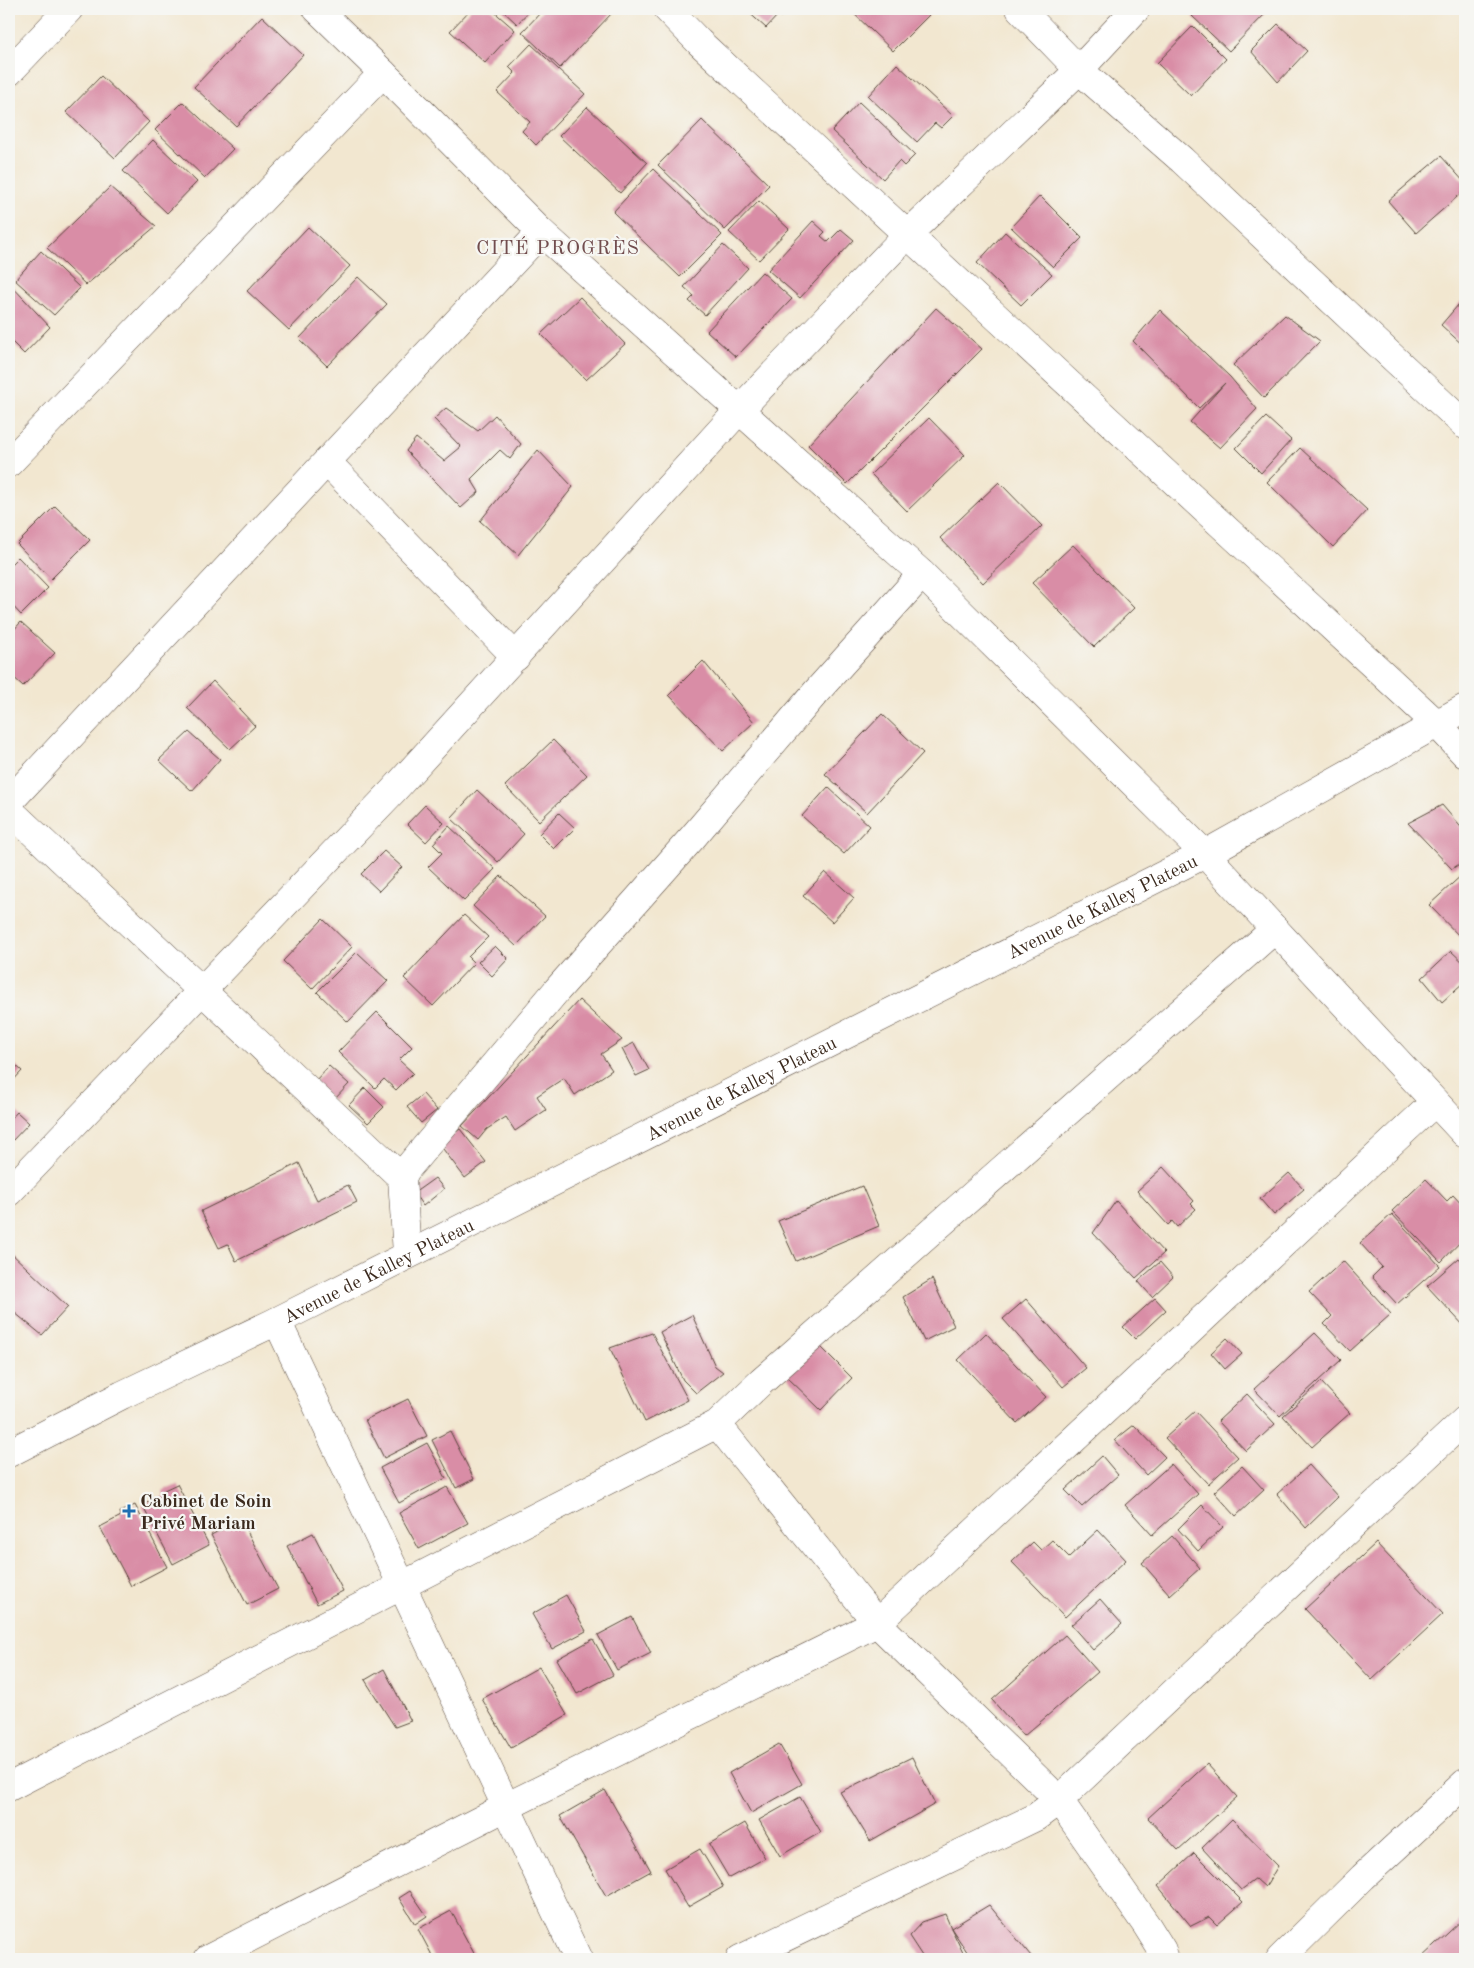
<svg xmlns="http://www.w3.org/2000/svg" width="1474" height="1968" font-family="'Old Standard TT',serif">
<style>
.building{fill:#d98da6}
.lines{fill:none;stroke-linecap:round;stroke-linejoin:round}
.minor-casing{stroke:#564639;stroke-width:29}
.minor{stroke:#fff;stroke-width:28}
.poi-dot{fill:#1f6fb2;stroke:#f6f6f2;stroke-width:2}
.labels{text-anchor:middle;stroke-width:4.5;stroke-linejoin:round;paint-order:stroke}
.street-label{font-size:19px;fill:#3b2a1e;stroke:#f6f6f2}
.poi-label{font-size:19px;font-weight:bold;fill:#3b2a1e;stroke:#f6f6f2;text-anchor:start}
.neighbourhood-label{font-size:20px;letter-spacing:1px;fill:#724d4e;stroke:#f6f6f2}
</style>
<rect width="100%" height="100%" fill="#f6f6f2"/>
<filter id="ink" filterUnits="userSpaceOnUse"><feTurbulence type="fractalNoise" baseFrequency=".02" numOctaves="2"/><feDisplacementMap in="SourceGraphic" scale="10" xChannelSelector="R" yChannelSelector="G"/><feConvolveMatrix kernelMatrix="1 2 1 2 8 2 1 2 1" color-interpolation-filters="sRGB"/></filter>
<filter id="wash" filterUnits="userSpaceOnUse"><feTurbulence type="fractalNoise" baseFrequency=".0096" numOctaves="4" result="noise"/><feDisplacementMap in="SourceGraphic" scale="20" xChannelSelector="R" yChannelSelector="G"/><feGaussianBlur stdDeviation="1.12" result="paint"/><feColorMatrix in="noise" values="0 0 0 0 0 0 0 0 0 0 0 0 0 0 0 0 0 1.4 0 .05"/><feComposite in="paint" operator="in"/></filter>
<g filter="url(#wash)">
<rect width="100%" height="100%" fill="#f2e7d0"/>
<g id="blocks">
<g class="building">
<path d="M 471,9 L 491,9 L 515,30 L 485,63 L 450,31 Z"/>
<path d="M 501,9 L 531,9 L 517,24 Z"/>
<path d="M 544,9 L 607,9 L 612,13 L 560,68 L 522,32 Z"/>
<path d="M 745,9 L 789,9 L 781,17 L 778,15 L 766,28 Z"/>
<path d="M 849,9 L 923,9 L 929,15 L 893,51 Z"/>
<path d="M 1200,9 L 1267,9 L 1269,10 L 1229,51 L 1192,16 Z"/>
<path d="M 262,16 L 303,55 L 236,126 L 194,87 Z"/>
<path d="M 1278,24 L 1307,51 L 1278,82 L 1251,51 Z"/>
<path d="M 1193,26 L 1226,59 L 1191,96 L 1157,63 Z"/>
<path d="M 531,44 L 585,94 L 536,145 L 522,131 L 530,122 L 497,92 L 515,73 L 509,67 Z"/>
<path d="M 897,64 L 953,116 L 941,128 L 935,123 L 917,142 L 868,96 Z"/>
<path d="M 101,76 L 149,122 L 115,158 L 66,112 Z"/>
<path d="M 183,102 L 233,149 L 205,178 L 155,130 Z"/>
<path d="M 859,102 L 915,155 L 904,166 L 899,161 L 883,179 L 832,131 Z"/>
<path d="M 587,107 L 647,163 L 620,193 L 559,136 Z"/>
<path d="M 702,120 L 769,185 L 725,230 L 658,165 Z"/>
<path d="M 153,140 L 197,182 L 167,213 L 123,171 Z"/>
<path d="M 1441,156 L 1465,183 L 1465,190 L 1416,233 L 1388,201 Z"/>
<path d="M 653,169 L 722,235 L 680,277 L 613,212 Z"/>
<path d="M 110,187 L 156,226 L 86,285 L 47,248 Z"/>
<path d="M 1040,196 L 1082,238 L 1053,267 L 1011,227 Z"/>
<path d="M 759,201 L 789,229 L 759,260 L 729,232 Z"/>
<path d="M 813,221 L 825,232 L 821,236 L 828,242 L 841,229 L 854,240 L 800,298 L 768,270 Z"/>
<path d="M 308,227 L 350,266 L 289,330 L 247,291 Z"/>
<path d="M 1005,232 L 1052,274 L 1021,305 L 977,263 Z"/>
<path d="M 723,245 L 748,268 L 705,315 L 689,301 L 694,296 L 684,287 Z"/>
<path d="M 41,251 L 80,288 L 54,315 L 15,280 Z"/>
<path d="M 762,272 L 792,299 L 736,357 L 707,331 Z"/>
<path d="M 358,277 L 387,304 L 327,366 L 299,339 Z"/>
<path d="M 10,284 L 50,327 L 24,354 L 9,339 Z"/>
<path d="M 580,297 L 625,344 L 586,380 L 541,334 Z"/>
<path d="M 1465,297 L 1465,347 L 1441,325 Z"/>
<path d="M 936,308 L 982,349 L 847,484 L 808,445 Z"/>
<path d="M 1160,310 L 1230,377 L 1257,409 L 1220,448 L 1190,422 L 1225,383 L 1199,408 L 1133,341 Z"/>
<path d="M 1285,315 L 1320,341 L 1264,398 L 1233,365 Z"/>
<path d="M 446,408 L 478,431 L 495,415 L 521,444 L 510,459 L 500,450 L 471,479 L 479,492 L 461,508 L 406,451 L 416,438 L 444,461 L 461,447 L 434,419 Z"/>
<path d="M 1266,417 L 1291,440 L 1261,473 L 1236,448 Z"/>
<path d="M 929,418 L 965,455 L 907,511 L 871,474 Z"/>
<path d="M 1300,448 L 1367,510 L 1333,547 L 1267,482 Z"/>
<path d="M 538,450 L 573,487 L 518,555 L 480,521 Z"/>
<path d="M 999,482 L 1042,526 L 983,583 L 940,538 Z"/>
<path d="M 55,506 L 90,540 L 51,579 L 17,544 Z"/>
<path d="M 1073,545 L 1134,608 L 1094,647 L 1032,583 Z"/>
<path d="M 18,557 L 48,588 L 21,615 L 9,602 L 9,566 Z"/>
<path d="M 21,622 L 55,653 L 23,686 L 9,673 L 9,635 Z"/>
<path d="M 703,661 L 754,722 L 723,751 L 669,695 Z"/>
<path d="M 213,681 L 255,726 L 230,749 L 187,708 Z"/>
<path d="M 882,714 L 923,753 L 867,813 L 825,774 Z"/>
<path d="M 189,732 L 220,759 L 192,791 L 159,760 Z"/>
<path d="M 553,740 L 587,775 L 539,821 L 505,786 Z"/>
<path d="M 828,787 L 870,826 L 844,854 L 802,816 Z"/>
<path d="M 477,790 L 524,834 L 498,862 L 451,818 Z"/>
<path d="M 425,805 L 444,823 L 426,842 L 407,824 Z"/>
<path d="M 1442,805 L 1465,832 L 1465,860 L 1452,869 L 1408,823 Z"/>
<path d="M 559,813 L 575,828 L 554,849 L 539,834 Z"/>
<path d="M 449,826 L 495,869 L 464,901 L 428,867 L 442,853 L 433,844 Z"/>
<path d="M 384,851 L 402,867 L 379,891 L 361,874 Z"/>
<path d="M 825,872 L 854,898 L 832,922 L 803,896 Z"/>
<path d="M 1464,873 L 1465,874 L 1465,942 L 1429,905 Z"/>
<path d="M 501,876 L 545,916 L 516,946 L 473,906 Z"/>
<path d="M 464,915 L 488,937 L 468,957 L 474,963 L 433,1006 L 404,978 Z"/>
<path d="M 323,919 L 352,947 L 312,989 L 283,961 Z"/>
<path d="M 495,946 L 508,959 L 492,976 L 478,962 Z"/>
<path d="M 1451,951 L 1465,964 L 1465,981 L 1442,1002 L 1422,978 Z"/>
<path d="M 357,952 L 388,981 L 348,1022 L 317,992 Z"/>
<path d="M 579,1000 L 622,1040 L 601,1054 L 612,1070 L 575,1095 L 564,1078 L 537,1096 L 546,1110 L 515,1131 L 506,1117 L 487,1129 L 478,1140 L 462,1126 Z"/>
<path d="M 377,1012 L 412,1047 L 399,1060 L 413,1073 L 396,1090 L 384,1079 L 375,1088 L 338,1052 Z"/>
<path d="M 634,1043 L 649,1070 L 636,1076 L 622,1049 Z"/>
<path d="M 9,1059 L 22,1071 L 9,1085 Z"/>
<path d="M 329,1066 L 349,1084 L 333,1101 L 314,1082 Z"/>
<path d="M 365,1088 L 384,1107 L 368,1123 L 349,1105 Z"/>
<path d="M 423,1094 L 437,1110 L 421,1123 L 407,1107 Z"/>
<path d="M 17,1112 L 29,1123 L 11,1142 L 9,1139 L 9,1121 Z"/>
<path d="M 460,1129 L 486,1162 L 465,1178 L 440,1145 Z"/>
<path d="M 299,1163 L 317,1200 L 348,1185 L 357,1202 L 236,1261 L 228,1244 L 219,1248 L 201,1211 Z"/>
<path d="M 1163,1167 L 1194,1201 L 1191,1204 L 1196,1209 L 1177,1227 L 1172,1221 L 1168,1225 L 1137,1191 Z"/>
<path d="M 1289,1173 L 1304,1189 L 1274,1215 L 1260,1199 Z"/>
<path d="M 435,1178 L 444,1189 L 423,1206 L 414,1193 Z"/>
<path d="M 1426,1179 L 1447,1201 L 1453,1195 L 1465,1208 L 1465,1237 L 1441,1262 L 1392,1211 Z"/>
<path d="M 862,1186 L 879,1226 L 796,1261 L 778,1221 Z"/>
<path d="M 1116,1201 L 1164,1253 L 1136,1278 L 1093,1233 Z"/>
<path d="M 1392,1214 L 1440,1266 L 1397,1304 L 1372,1277 L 1382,1267 L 1360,1243 Z"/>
<path d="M 9,1251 L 68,1307 L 42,1335 L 9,1308 Z"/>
<path d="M 1459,1258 L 1465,1265 L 1465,1327 L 1427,1286 Z"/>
<path d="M 1343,1261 L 1391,1314 L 1350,1351 L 1324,1324 L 1332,1316 L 1309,1292 Z"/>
<path d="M 1160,1262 L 1173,1277 L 1152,1297 L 1138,1281 Z"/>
<path d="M 932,1279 L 954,1326 L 924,1341 L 903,1297 Z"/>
<path d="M 1155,1298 L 1166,1310 L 1135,1339 L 1123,1327 Z"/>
<path d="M 1026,1299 L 1086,1368 L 1063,1387 L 1003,1319 Z"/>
<path d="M 692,1315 L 715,1366 L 723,1372 L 696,1393 L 683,1380 L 660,1332 Z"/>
<path d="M 652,1333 L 688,1400 L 645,1422 L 610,1348 Z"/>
<path d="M 986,1333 L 1046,1397 L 1017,1423 L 958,1360 Z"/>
<path d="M 1315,1333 L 1341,1360 L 1280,1416 L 1254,1389 Z"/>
<path d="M 1227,1338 L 1242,1354 L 1225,1369 L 1211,1353 Z"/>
<path d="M 817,1343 L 852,1378 L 821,1410 L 785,1375 Z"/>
<path d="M 1321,1382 L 1350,1413 L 1312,1447 L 1283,1416 Z"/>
<path d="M 1247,1394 L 1275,1424 L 1246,1451 L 1218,1421 Z"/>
<path d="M 408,1399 L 427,1436 L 384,1458 L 365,1420 Z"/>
<path d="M 1195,1411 L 1238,1457 L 1208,1484 L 1165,1438 Z"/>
<path d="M 1134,1425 L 1165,1457 L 1146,1475 L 1115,1440 Z"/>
<path d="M 450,1431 L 474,1479 L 456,1488 L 432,1440 Z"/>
<path d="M 427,1443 L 446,1478 L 399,1503 L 380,1468 Z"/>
<path d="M 1102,1456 L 1118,1475 L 1082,1507 L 1065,1490 Z"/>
<path d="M 1171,1464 L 1198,1494 L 1152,1535 L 1125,1505 Z"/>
<path d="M 1309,1465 L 1338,1497 L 1306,1528 L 1277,1494 Z"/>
<path d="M 1242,1466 L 1264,1490 L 1236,1516 L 1214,1492 Z"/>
<path d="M 177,1484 L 209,1545 L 173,1564 L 142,1505 L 164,1495 L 162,1491 Z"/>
<path d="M 447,1487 L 468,1523 L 419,1549 L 399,1513 Z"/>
<path d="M 135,1505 L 167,1567 L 131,1586 L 100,1527 L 121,1516 L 120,1512 Z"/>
<path d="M 1202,1505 L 1223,1527 L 1198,1551 L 1178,1529 Z"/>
<path d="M 241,1520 L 278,1589 L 247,1605 L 211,1535 Z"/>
<path d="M 1098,1530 L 1126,1560 L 1065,1617 L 1012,1562 L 1033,1542 L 1041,1550 L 1052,1540 L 1069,1557 Z"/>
<path d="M 313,1533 L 343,1591 L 317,1604 L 287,1546 Z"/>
<path d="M 1172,1536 L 1200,1568 L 1170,1595 L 1142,1563 Z"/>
<path d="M 1376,1543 L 1443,1614 L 1372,1680 L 1305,1609 Z"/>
<path d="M 566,1595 L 586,1631 L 552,1649 L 532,1614 Z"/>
<path d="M 1100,1599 L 1122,1624 L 1093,1650 L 1071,1625 Z"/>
<path d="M 632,1617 L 651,1653 L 617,1670 L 598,1635 Z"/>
<path d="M 1065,1635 L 1098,1672 L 1024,1736 L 992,1700 Z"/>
<path d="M 593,1639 L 613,1675 L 577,1694 L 557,1659 Z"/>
<path d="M 539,1667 L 567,1715 L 511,1748 L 482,1699 Z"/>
<path d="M 384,1669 L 411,1721 L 395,1727 L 365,1680 Z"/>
<path d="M 779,1744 L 802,1784 L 751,1813 L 729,1773 Z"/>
<path d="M 912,1757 L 935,1804 L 870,1841 L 840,1792 Z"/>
<path d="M 1207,1764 L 1237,1797 L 1178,1850 L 1148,1818 Z"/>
<path d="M 605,1790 L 651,1871 L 606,1896 L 560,1816 Z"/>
<path d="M 800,1797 L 821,1832 L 780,1856 L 759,1820 Z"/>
<path d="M 1232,1819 L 1278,1866 L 1265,1887 L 1256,1879 L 1241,1890 L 1202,1848 Z"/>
<path d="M 745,1823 L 765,1858 L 729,1878 L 709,1844 Z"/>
<path d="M 700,1849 L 723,1887 L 688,1907 L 665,1869 Z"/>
<path d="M 1194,1853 L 1243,1902 L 1217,1925 L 1209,1917 L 1191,1926 L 1158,1886 Z"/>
<path d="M 410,1891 L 427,1916 L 415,1924 L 399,1898 Z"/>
<path d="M 989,1905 L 1031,1956 L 1033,1959 L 972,1959 L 951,1928 Z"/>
<path d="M 451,1911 L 476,1957 L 471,1959 L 434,1959 L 418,1929 Z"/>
<path d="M 945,1914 L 951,1928 L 966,1959 L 924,1959 L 909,1936 L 922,1922 Z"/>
<path d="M 1463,1919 L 1465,1921 L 1465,1959 L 1420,1959 Z"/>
</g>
</g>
</g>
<g filter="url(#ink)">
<use href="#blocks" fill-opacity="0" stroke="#564639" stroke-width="1"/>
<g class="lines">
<defs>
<g id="minor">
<path d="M 317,9 L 383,73 L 541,232 L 922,574 L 1205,854 L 1465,1134"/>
<path d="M 667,9 L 699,42 L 1438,725 L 1465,754"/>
<path d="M 1020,9 L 1079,70 L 1182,160 L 1465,425"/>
<path d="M 9,72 L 69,9"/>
<path d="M 327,462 L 516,657"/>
<path d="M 9,463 L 383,73"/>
<path d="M 9,802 L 541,232"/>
<path d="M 9,810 L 402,1178"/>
<path d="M 9,1192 L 393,791 L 740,409 L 908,234 L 1079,70 L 1136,9"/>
<path d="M 407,1254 L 402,1178 L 406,1170 L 557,990 L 692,838 L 817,691 L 922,574"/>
<path d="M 277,1321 L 578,1959"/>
<path d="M 717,1424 L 877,1623 L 1059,1800 L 1147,1926 L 1162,1950 L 1165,1959"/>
<path id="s1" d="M 9,1453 L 122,1395 L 277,1321 L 1205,854 L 1465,708"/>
<path d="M 9,1787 L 717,1424 L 761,1382 L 1275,929"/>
<path d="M 208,1959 L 506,1807 L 877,1623 L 1435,1102"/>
<path d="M 740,1959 L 1036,1817 L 1059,1800 L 1465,1420"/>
<path d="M 1280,1959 L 1363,1877 L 1465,1783"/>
</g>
</defs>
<use href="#minor" class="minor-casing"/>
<use href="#minor" class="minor"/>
</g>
</g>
<path class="poi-dot" d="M126.5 1503.5h5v5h5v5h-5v5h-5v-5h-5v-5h5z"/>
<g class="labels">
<g class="street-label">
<text dy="7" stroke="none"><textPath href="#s1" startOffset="1222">Avenue de Kalley Plateau</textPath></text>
<text dy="7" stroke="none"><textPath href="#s1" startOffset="818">Avenue de Kalley Plateau</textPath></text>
<text dy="7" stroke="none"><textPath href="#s1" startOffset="412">Avenue de Kalley Plateau</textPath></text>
</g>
<g class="poi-label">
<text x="140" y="1507">Cabinet de Soin<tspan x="140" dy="22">Privé Mariam</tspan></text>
</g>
<g class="neighbourhood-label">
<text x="558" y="254">CITÉ PROGRÈS</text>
</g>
</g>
<rect width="1474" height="1968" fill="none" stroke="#f6f6f2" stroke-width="30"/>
</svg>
